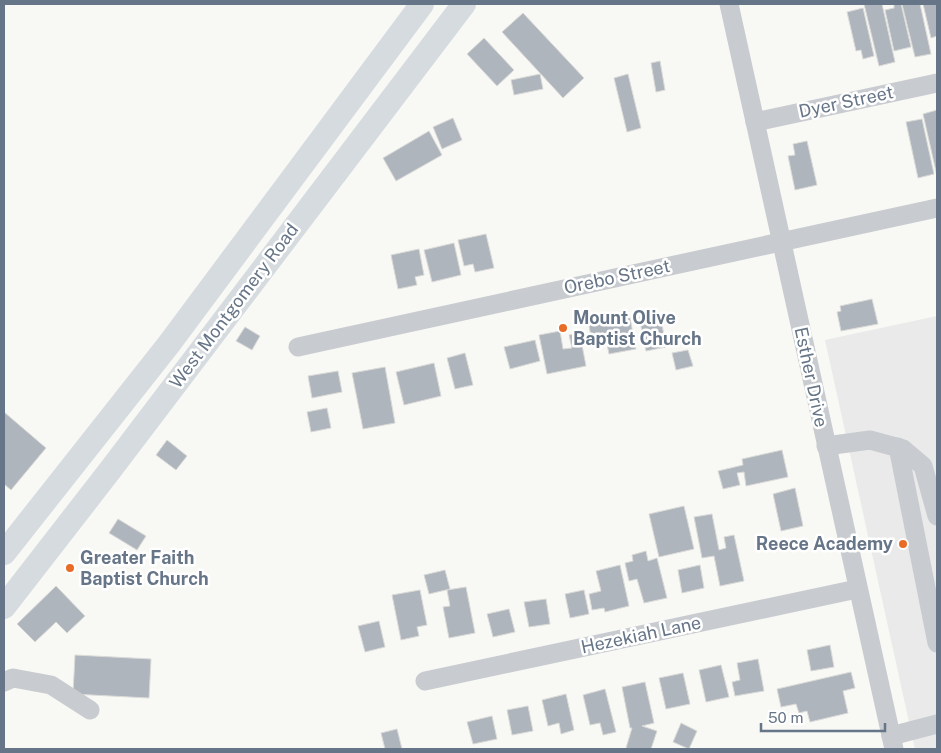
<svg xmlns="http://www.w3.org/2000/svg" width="941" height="753" font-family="'Public Sans',sans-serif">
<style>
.built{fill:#e9eae9}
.building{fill:#afb5bc;stroke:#dadad8}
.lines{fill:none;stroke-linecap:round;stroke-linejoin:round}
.minor{stroke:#c8cbcf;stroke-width:19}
.major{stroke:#d6dbdf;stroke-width:24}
.poi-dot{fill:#e86b26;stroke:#fff;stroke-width:2}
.labels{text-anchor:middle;stroke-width:5;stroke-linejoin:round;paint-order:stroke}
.street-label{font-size:18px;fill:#667587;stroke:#fff}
.poi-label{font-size:18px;font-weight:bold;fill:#667587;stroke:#fff;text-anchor:start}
</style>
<rect width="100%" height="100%" fill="#f8f8f5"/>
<path class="built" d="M 937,316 L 937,749 L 915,749 L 825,340 Z"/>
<g class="building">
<path d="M 864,4 L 882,4 L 895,62 L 879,66 Z"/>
<path d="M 894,4 L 901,4 L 911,47 L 894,51 L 885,10 L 894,8 Z"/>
<path d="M 902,4 L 920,4 L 931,54 L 915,57 Z"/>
<path d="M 923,4 L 937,4 L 937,36 L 931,38 Z"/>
<path d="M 863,8 L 874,56 L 863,59 L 861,50 L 856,51 L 847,12 Z"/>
<path d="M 523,13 L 584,78 L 563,98 L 502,32 Z"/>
<path d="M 484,38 L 514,70 L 497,86 L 467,54 Z"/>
<path d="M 660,61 L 665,90 L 656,92 L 651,63 Z"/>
<path d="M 540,74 L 543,89 L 514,95 L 511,80 Z"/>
<path d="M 628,74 L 641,128 L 627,132 L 614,78 Z"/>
<path d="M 937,110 L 937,176 L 923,114 Z"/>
<path d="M 453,118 L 462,140 L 442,149 L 433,127 Z"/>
<path d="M 922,119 L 934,174 L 918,178 L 906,122 Z"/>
<path d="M 429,131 L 442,155 L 396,181 L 383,158 Z"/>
<path d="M 807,141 L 817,185 L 795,190 L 788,156 L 795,155 L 793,144 Z"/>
<path d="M 486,234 L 494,268 L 475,272 L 473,264 L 464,266 L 458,240 Z"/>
<path d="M 454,243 L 461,275 L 432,282 L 424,250 Z"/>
<path d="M 419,249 L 424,275 L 415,277 L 417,285 L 398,289 L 391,255 Z"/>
<path d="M 872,299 L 878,324 L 841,331 L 837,312 L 841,311 L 840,306 Z"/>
<path d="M 629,313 L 636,349 L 609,354 L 607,344 L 593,347 L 588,321 Z"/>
<path d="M 660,313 L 666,347 L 646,351 L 639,317 Z"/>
<path d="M 245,327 L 260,336 L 252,350 L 236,341 Z"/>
<path d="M 560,331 L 563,349 L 572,348 L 569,335 L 584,332 L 586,344 L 582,345 L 586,366 L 547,374 L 539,335 Z"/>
<path d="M 535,340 L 540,361 L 510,369 L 504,347 Z"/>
<path d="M 688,350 L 693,366 L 676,370 L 672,353 Z"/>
<path d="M 465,353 L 473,385 L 455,389 L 447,358 Z"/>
<path d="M 434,363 L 441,396 L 404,405 L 396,372 Z"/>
<path d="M 385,367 L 395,423 L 363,429 L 352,373 Z"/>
<path d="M 338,371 L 342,392 L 312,398 L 308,376 Z"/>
<path d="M 327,408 L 331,428 L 311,432 L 307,412 Z"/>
<path d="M 4,412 L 46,448 L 11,490 L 4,484 Z"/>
<path d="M 167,440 L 187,456 L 176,470 L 156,455 Z"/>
<path d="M 782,450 L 788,477 L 746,486 L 744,472 L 737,473 L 740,485 L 723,489 L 718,471 L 743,465 L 742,459 Z"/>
<path d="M 795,488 L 803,526 L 781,531 L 773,494 Z"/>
<path d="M 684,506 L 694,549 L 659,557 L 649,514 Z"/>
<path d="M 712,514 L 719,550 L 726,548 L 724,537 L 734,535 L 744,581 L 720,586 L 714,556 L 702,558 L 694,517 Z"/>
<path d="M 118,519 L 146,536 L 137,550 L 109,533 Z"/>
<path d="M 646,551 L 648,561 L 657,558 L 667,598 L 644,603 L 637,579 L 629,581 L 625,563 L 633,561 L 632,555 Z"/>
<path d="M 620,565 L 629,606 L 605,612 L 604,608 L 592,610 L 589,594 L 601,591 L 596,571 Z"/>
<path d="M 700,565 L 704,588 L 682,593 L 678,570 Z"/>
<path d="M 445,570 L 450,589 L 429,594 L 424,575 Z"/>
<path d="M 56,586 L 85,616 L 67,633 L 56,622 L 35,642 L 17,624 Z"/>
<path d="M 466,587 L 475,633 L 449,638 L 443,607 L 450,606 L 447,590 Z"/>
<path d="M 420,590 L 427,625 L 417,627 L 419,636 L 401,640 L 392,595 Z"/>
<path d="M 584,590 L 589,614 L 570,618 L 565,594 Z"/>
<path d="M 546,599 L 550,624 L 529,627 L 524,602 Z"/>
<path d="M 509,609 L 515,632 L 493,637 L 487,614 Z"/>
<path d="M 379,621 L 385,647 L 365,652 L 358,626 Z"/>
<path d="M 830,645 L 834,667 L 811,671 L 807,650 Z"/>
<path d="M 75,655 L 151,659 L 149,698 L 73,694 Z"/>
<path d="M 758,659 L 764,691 L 735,696 L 732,682 L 740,680 L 737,663 Z"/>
<path d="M 721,665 L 729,697 L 706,702 L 699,670 Z"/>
<path d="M 851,672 L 855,688 L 843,691 L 848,713 L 810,722 L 807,711 L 799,713 L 796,704 L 781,707 L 777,689 Z"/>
<path d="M 683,673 L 690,704 L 666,709 L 659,678 Z"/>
<path d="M 645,682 L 654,723 L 642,726 L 657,731 L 651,749 L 630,749 L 626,748 L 632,728 L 630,728 L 622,687 Z"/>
<path d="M 605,689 L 616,732 L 603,735 L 600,723 L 590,725 L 583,695 Z"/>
<path d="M 566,694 L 574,730 L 561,734 L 559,723 L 548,726 L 542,700 Z"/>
<path d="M 528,706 L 533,731 L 512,735 L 507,710 Z"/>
<path d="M 492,716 L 497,739 L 473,744 L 467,722 Z"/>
<path d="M 681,723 L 697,731 L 689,749 L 673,742 Z"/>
<path d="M 397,729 L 402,749 L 385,749 L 381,733 Z"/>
</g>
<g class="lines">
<g class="minor">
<path d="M 729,4 L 894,749"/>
<path d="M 755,122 L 937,83"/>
<path d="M 298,347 L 937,208"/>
<path d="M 826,446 L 870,440 L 903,449 L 923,466 L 937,516"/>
<path d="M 898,447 L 937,643"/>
<path d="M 425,681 L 857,589"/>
<path d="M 4,682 L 13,678 L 51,685 L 90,710"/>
<path d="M 891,736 L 937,724"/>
</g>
<g class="major">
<path d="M 4,553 L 169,344 L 422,4"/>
<path d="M 4,607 L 111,469 L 464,4"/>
</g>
</g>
<g class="poi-dot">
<circle cx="563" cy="328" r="5"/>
<circle cx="903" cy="544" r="5"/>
<circle cx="70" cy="568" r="5"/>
</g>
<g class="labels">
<g class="street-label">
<text transform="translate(846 102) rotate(-12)" y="6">Dyer Street</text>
<text transform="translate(617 277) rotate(-12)" y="6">Orebo Street</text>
<text transform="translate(234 306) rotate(-53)" y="6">West Montgomery Road</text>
<text transform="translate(811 377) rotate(78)" y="6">Esther Drive</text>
<text transform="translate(641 635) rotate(-12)" y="6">Hezekiah Lane</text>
</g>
<g class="poi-label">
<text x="573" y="324">Mount Olive<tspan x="573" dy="21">Baptist Church</tspan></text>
<text x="893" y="550" text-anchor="end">Reece Academy</text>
<text x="80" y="564">Greater Faith<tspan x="80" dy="21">Baptist Church</tspan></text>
</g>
</g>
<rect width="941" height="753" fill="none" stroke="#667587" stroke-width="10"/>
<path d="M761 723v8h124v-8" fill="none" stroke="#667587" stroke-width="2.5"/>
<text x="768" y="723" font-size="15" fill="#667587" stroke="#ffffff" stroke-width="4" paint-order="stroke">50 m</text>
</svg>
